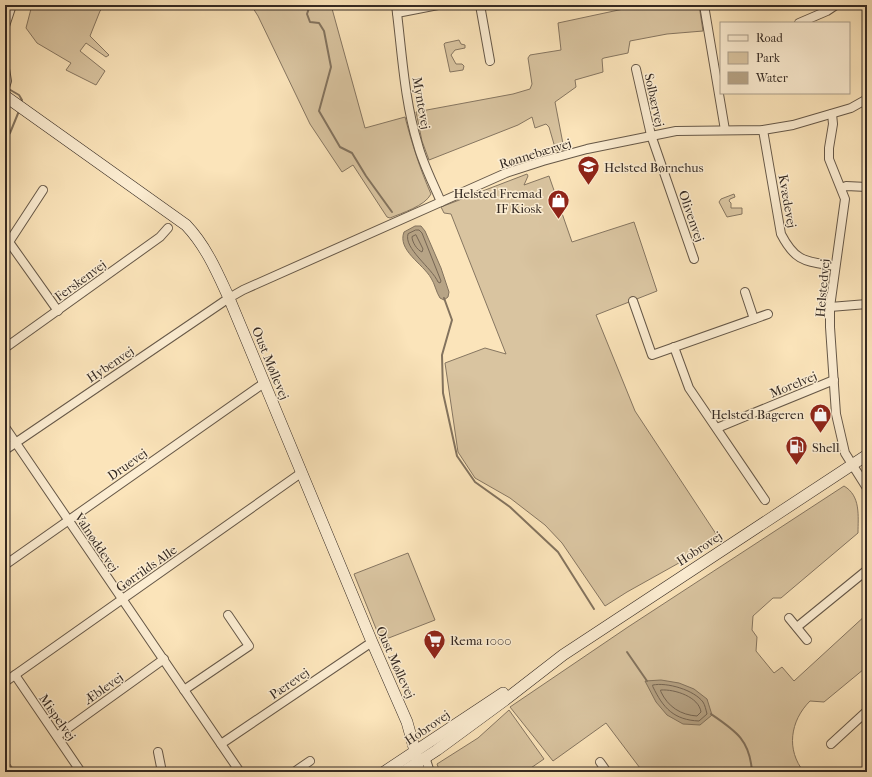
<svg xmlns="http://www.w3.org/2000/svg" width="872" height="777" font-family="'IM FELL French Canon',serif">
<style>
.green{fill:#d9c4a0;stroke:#867661}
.water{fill:#b7a486;stroke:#83735e}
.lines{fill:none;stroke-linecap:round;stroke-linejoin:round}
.shore{stroke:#766654;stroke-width:1}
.stream{stroke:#83735e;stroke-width:2}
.street-casing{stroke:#665848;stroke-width:10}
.secondary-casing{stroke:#342922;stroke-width:12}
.street{stroke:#fcedd2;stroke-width:8}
.secondary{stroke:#fcedd2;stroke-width:11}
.labels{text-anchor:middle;stroke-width:3;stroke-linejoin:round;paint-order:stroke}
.street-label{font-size:13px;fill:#342922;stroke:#fcedd2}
.poi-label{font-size:13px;fill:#342922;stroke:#fcedd2;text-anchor:start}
</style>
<rect width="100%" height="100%" fill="#fbe4ba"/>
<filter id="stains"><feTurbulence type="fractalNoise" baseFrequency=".005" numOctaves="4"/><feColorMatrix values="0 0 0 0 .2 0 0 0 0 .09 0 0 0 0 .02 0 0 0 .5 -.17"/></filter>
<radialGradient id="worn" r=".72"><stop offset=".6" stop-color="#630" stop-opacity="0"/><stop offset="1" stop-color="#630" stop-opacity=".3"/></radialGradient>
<g class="green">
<path d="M 32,5 L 106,5 L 100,11 L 90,36 L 109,55 L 106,57 L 86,43 L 80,51 L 105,71 L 96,85 L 66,70 L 71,63 L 37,43 L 26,28 Z"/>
<path d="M 251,5 L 331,5 L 365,128 L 405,117 C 412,144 420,169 431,194 C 425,206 402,213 390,218 L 387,217 L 353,165 L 342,172 L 310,124 L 258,16 Z"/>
<path d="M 642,5 L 699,5 L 703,31 L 667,34 L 630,41 L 628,53 L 604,58 L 602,59 L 603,72 L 575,80 L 576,87 L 555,102 L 564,149 L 556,151 L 549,127 L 546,124 L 535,128 L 532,117 L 518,125 L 429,160 L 422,141 L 416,112 L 513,94 L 530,89 L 532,84 L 528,58 L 530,55 L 561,50 L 558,23 Z"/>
<path d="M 459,40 L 461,44 L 465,45 L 465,48 L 455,50 L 451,55 L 456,64 L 462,64 L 464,66 L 463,70 L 450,72 L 444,44 L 445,43 Z"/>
<path d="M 527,174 L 528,176 L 524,185 L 549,176 L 572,242 L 634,222 L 657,291 L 596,315 L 635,411 L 720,540 L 627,592 L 605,606 L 562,543 L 545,525 L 510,498 L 475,478 L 458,452 L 445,363 L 485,348 L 506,354 L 451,214 L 444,213 L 441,207 Z"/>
<path d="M 734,194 L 735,197 L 730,199 L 729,201 L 731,203 L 731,208 L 742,208 L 742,214 L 727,217 L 719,202 L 721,199 Z"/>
<path d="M 844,486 C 861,496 858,516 858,533 L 781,598 L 773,598 L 753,616 L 752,630 L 757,637 L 756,651 L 774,673 L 782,667 L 794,681 L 867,614 L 867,660 L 865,662 L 864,669 L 824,702 L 810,701 C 790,721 786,750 804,772 L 643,772 L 606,723 L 553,761 L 510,707 L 628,627 Z"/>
<path d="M 408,553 L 435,620 L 381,641 L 354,574 Z"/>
<path d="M 509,710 L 544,759 L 525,772 L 440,772 L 437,764 L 478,738 Z"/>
<path d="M 5,758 L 16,772 L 5,772 Z"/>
</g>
<g class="water">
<path d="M 415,226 L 421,226 L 425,231 L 441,268 L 449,292 L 448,297 L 444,300 L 440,298 C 436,292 435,284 431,278 C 423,264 397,250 404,232 Z"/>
<path d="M 661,680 L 679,683 L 694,689 L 707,699 L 712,715 L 700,725 L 683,724 L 667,715 L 656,702 L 645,681 Z"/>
</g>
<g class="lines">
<g class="shore">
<path d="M 416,230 L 419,230 L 422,233 L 441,281 L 440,283 L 438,282 C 432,268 403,248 408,234 Z"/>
<path d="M 416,235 L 423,249 L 422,252 C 417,250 412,242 412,237 Z"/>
<path d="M 653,685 C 667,682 694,690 703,702 C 705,705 706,710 707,714 L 699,721 C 674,720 663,708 653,687 Z"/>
<path d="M 661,690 C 675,689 699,697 701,712 L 697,716 C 681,715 668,707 661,692 Z"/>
</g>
<g class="stream">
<path d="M 310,5 L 307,14 L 310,22 L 319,23 L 324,31 L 331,67 L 319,111 L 340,147 L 352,153 L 366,176 L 392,212"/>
<path d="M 7,88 L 19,95 L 22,100 L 21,103"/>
<path d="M 5,140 L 10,133 L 19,111"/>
<path d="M 444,298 L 452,320 L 442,355 L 443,393 L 457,456 L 475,482 L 510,507 L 558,552 L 594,609"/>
<path d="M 627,652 L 647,681"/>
<path d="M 711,714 C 736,731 750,740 752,772"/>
</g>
<defs>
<g id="street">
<path d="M 396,5 C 402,51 404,100 418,145 C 423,164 433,183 441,202"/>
<path d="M 480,5 L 490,61"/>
<path d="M 704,5 L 725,130"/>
<path d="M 397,13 L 438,5"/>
<path d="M 799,23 L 827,11 L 836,5"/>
<path d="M 5,26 L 12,5"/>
<path d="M 5,69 L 7,81 L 5,87"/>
<path d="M 636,69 L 651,135 L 694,259"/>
<path d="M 832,114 L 833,124 L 829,148 L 829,159 L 845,199 L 830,307 L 830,327 L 836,414 L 845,453 L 867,488"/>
<path d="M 763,130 L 781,234 C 796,263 806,261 835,266"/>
<path d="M 842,188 L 846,186 L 867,187"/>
<path d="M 5,242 L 9,242 L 58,311"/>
<path d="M 9,242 L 43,190"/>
<path d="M 745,292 L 754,319"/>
<path d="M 633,301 L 652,355 L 768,314"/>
<path d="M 830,307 L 867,304"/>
<path d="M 674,347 L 689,388 L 765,500"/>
<path d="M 5,348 L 160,237 L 168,228"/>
<path d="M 5,427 L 240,772"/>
<path d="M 717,428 L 834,380"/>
<path d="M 5,450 L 229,298 L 243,290 L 506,173 L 543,161 L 587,149 L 676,131 L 763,130 L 793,125 L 851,108 L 867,99"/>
<path d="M 5,565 L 264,383"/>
<path d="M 789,618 L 807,640"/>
<path d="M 797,627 L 867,570"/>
<path d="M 15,675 L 81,772"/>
<path d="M 5,682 L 301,473"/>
<path d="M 184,690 L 249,646 L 228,615"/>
<path d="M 57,736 L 164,659"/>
<path d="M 221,744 L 372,642"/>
<path d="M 831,744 L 867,711"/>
<path d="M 158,752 L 162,772"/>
<path d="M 425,757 L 430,772"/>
<path d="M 418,762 L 421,772"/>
<path d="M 600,762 L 607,772"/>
<path d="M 294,772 L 310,761"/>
</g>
<g id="secondary">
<path d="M 5,96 L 186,225 C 206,246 217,272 229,298 L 372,642 L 407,722 L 418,762"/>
<path d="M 384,772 L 503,693"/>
<path d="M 403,772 L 437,750 L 505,700 L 563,655 L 867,455"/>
</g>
</defs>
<use href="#street" class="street-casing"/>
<use href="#secondary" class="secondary-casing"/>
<use href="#street" class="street"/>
<use href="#secondary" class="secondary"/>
</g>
<defs>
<symbol id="school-pin" viewBox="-11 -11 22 30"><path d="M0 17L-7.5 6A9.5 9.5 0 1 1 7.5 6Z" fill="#8f2418" stroke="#fcedd2"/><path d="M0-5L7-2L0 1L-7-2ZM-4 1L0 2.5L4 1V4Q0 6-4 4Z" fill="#fff"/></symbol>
<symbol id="shop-pin" viewBox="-11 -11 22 30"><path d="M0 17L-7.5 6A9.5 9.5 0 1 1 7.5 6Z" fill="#8f2418" stroke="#fcedd2"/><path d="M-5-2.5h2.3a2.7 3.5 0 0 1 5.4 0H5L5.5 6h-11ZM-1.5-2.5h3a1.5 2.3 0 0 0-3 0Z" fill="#fff"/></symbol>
<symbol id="fuel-pin" viewBox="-11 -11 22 30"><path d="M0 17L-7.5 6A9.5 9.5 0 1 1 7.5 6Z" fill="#8f2418" stroke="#fcedd2"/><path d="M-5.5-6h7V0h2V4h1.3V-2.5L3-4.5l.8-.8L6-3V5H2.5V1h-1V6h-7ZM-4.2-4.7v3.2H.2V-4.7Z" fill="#fff"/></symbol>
<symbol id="supermarket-pin" viewBox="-11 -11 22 30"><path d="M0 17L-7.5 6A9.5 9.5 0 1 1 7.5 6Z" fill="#8f2418" stroke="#fcedd2"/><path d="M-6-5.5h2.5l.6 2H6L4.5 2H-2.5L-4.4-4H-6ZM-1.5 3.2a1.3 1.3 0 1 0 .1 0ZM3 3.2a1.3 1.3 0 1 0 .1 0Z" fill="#fff"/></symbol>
</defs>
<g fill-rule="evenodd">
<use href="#school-pin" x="576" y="154" width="25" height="34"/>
<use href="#shop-pin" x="546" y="188" width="25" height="34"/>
<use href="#shop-pin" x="808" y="402" width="25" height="34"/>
<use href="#fuel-pin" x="784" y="434" width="25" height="34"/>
<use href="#supermarket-pin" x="422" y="628" width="25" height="34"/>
</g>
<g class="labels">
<g class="street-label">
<text transform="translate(655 100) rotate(78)" y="5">Solbærvej</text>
<text transform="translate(422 103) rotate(80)" y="5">Myntevej</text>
<text transform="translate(535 153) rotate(-17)" y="5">Rønnebærvej</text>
<text transform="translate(788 201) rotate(80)" y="5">Kvædevej</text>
<text transform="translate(692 216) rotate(71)" y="5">Olivenvej</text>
<text transform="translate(80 280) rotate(-36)" y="5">Ferskenvej</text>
<text transform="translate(822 288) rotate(-85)" y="5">Helstedvej</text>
<text transform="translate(271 363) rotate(68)" y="5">Oust Møllevej</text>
<text transform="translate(110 364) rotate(-34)" y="5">Hybenvej</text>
<text transform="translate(793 384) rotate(-22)" y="5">Morelvej</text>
<text transform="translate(127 464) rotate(-35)" y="5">Druevej</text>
<text transform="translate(97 542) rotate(56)" y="5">Valnøddevej</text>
<text transform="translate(699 548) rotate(-33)" y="5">Hobrovej</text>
<text transform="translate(146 568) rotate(-35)" y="5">Gørrilds Alle</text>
<text transform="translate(396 662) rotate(66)" y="5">Oust Møllevej</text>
<text transform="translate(289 683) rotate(-34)" y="5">Pærevej</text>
<text transform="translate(103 688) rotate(-35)" y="5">Æblevej</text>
<text transform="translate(58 717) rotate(55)" y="5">Mispelvej</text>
<text transform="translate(427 727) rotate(-34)" y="5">Hobrovej</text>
</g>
<g class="poi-label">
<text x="604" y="172">Helsted Børnehus</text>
<text x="542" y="198" text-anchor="end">Helsted Fremad<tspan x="542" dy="15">IF Kiosk</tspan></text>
<text x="804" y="419" text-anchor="end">Helsted Bageren</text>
<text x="812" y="452">Shell</text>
<text x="450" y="645">Rema 1000</text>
</g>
</g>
<rect width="872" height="777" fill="none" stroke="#fbe4ba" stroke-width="20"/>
<rect x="6" y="6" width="860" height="765" fill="none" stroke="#342922" stroke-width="2"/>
<rect x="10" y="10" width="852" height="757" fill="none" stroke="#342922"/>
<rect x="720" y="22" width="130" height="72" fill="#fcedd2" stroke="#ac9f8c"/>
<rect x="728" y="35" width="20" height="6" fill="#fcedd2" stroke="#ac9f8c"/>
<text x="756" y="42" font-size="12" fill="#342922">Road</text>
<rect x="728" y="52" width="20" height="12" fill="#d9c4a0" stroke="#ac9f8c"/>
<text x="756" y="62" font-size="12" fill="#342922">Park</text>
<rect x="728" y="72" width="20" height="12" fill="#b7a486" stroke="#ac9f8c"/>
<text x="756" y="82" font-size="12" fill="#342922">Water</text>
<rect width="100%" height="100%" filter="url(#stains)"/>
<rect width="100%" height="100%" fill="url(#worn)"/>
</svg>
